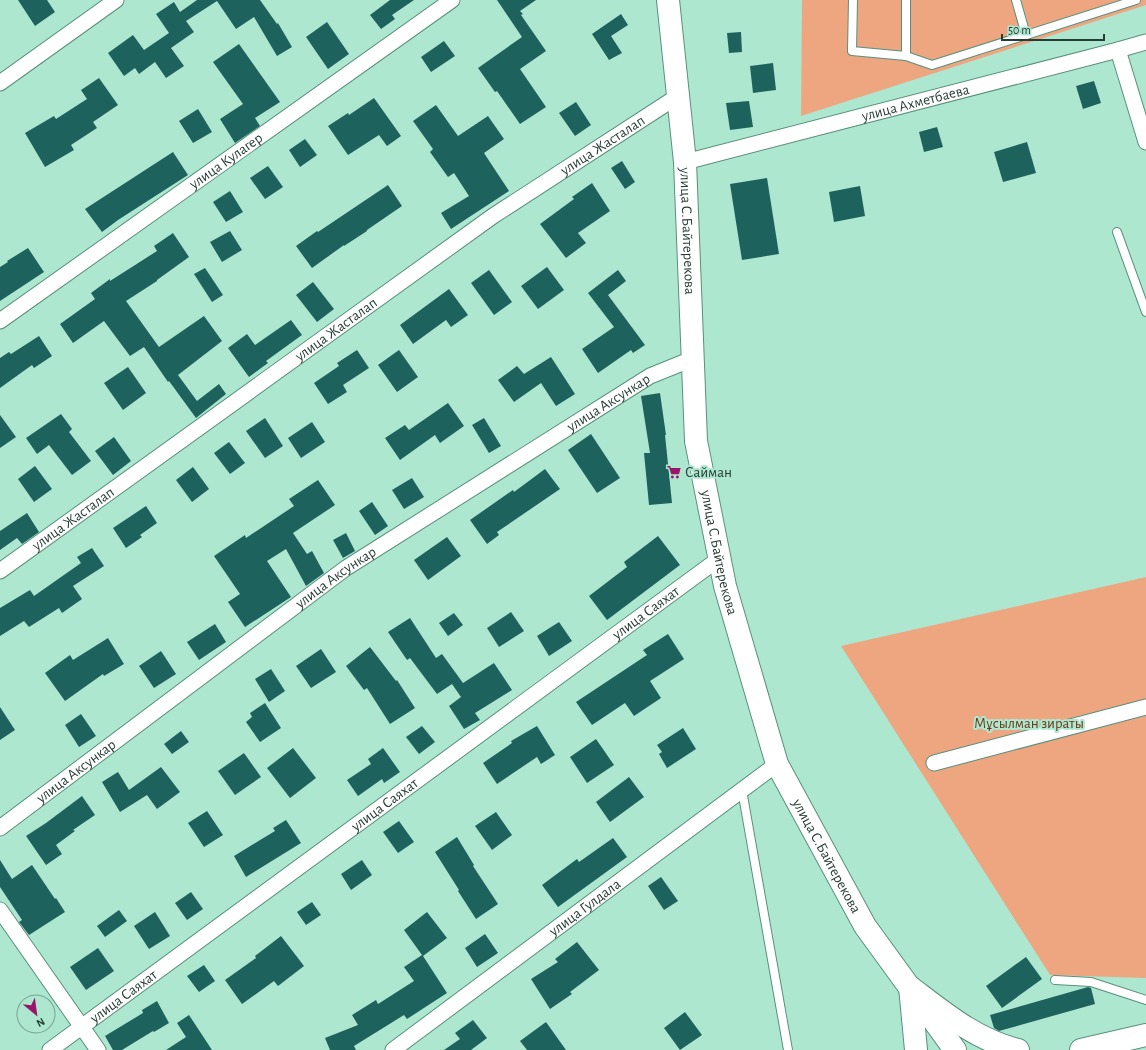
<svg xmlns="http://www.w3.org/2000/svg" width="1146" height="1050" font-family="'Alegreya Sans',sans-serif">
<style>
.green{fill:#eda680}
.building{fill:#1e625e}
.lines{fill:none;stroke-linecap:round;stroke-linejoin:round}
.lane-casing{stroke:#59907c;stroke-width:10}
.street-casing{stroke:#59907c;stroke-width:17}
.secondary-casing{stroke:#59907c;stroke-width:24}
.primary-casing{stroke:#59907c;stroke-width:24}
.lane{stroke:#fff;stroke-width:8}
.street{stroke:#fff;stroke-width:15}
.secondary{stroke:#fff;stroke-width:22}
.primary{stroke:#fff;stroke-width:22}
.labels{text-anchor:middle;stroke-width:4;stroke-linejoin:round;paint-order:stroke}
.street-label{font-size:15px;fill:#263d34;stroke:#ade7d0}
.poi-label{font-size:15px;fill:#263d34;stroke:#ade7d0;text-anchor:start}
.park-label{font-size:15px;fill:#713816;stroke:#ade7d0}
</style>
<rect width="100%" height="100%" fill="#ade7d0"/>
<g class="green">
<path d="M 802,0 L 1146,0 L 1146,5 L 801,116 Z"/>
<path d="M 1146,577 L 1146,978 L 1050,975 L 841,646 Z"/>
</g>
<g class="building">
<path d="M 18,0 L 47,0 L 55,12 L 35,26 Z"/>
<path d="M 197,0 L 260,0 L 277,24 L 278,23 L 292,47 L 277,56 L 254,17 L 236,29 L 217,1 L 186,21 L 194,32 L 171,48 L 184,66 L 166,78 L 155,62 L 139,74 L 135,68 L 124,76 L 108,53 L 133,35 L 144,50 L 169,33 L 156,14 L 174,2 L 180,12 Z"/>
<path d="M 390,0 L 414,0 L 392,15 L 395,19 L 381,29 L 370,15 Z"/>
<path d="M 497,0 L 536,0 L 520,11 L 523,14 L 521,15 L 546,51 L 520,69 L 546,107 L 520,124 L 497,91 L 495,92 L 478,68 L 522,37 Z"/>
<path d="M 621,14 L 628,25 L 611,36 L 622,53 L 609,60 L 592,34 Z"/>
<path d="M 327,22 L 349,54 L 328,69 L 306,37 Z"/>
<path d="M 741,32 L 742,52 L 729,53 L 727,33 Z"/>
<path d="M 444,41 L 455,56 L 431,72 L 421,57 Z"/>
<path d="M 239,44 L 280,102 L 255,118 L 260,126 L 235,143 L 220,119 L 243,104 L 213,62 Z"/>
<path d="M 773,63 L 776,90 L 753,93 L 750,66 Z"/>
<path d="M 99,78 L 118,105 L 93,122 L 97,128 L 71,145 L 74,150 L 45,167 L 25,133 L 54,116 L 56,119 L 87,99 L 81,90 Z"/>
<path d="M 1094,81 L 1101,103 L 1083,109 L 1076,86 Z"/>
<path d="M 374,98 L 401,136 L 387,146 L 379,135 L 348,155 L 328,126 L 348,113 L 349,115 Z"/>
<path d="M 749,101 L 753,127 L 730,130 L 726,103 Z"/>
<path d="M 576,102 L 591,125 L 575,136 L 559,113 Z"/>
<path d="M 436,105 L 458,136 L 488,116 L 504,139 L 484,153 L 509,191 L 451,229 L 441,213 L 469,196 L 454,173 L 448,177 L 430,152 L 433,149 L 413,121 Z"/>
<path d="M 198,109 L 212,132 L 193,143 L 179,121 Z"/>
<path d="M 937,127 L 943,147 L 924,152 L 919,132 Z"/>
<path d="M 305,139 L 317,155 L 300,167 L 289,150 Z"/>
<path d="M 1027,142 L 1036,173 L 1003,182 L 994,152 Z"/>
<path d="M 173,152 L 188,175 L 118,220 L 102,232 L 85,209 Z"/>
<path d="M 622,161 L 635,182 L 625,189 L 611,168 Z"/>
<path d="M 268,166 L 283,187 L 265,199 L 250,178 Z"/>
<path d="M 767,178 L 779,254 L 742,260 L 730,184 Z"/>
<path d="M 592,183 L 610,211 L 578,233 L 586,243 L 566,258 L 540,224 L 574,199 L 572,197 Z"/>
<path d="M 388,185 L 402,206 L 367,230 L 367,231 L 344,246 L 344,245 L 312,268 L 296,246 L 317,231 L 318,232 Z"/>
<path d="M 860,186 L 865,216 L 834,222 L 829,192 Z"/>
<path d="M 230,191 L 243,212 L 226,222 L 213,202 Z"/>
<path d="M 230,231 L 242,250 L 222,262 L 210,242 Z"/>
<path d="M 173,233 L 189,257 L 157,280 L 157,281 L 126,301 L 159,347 L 204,316 L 222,341 L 178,375 L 197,401 L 219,384 L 226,394 L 196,418 L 169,381 L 168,382 L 144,347 L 130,356 L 104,321 L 73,343 L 60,324 L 95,299 L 91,293 L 110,279 L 110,281 L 157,251 L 154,246 Z"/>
<path d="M 28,248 L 44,272 L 0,301 L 0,267 L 8,262 L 7,261 Z"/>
<path d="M 547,267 L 564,290 L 538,309 L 521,286 Z"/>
<path d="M 205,268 L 223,295 L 212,302 L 194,274 Z"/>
<path d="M 489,270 L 512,302 L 494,315 L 471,283 Z"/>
<path d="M 618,270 L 626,281 L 608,295 L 645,345 L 633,353 L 631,350 L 598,373 L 582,349 L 614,327 L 588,293 Z"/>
<path d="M 313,282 L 334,309 L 317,322 L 296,295 Z"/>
<path d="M 449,289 L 468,315 L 451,327 L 446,320 L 413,344 L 400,325 Z"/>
<path d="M 291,320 L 302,335 L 266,361 L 268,363 L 249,377 L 228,348 L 247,334 L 255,345 Z"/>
<path d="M 39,336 L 52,356 L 34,368 L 32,365 L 0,388 L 0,358 L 9,352 L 11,354 Z"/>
<path d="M 357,350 L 369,368 L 343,385 L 347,392 L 328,404 L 314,383 L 339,366 L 337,363 Z"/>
<path d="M 399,350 L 418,377 L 397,392 L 378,365 Z"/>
<path d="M 551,357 L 575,394 L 556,406 L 541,383 L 514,402 L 498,380 L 517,366 L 524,374 Z"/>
<path d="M 128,367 L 146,393 L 123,410 L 104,383 Z"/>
<path d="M 660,393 L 666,435 L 665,435 L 672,503 L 649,505 L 644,453 L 650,453 L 641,396 Z"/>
<path d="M 448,403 L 464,426 L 440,443 L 435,435 L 400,460 L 385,438 L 405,425 L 409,430 Z"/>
<path d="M 61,414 L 72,429 L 69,432 L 91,461 L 72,475 L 49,445 L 37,454 L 26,438 Z"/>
<path d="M 0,415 L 16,437 L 0,448 Z"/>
<path d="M 265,418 L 283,446 L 265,458 L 246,431 Z"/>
<path d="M 484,418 L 501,446 L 489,453 L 472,425 Z"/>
<path d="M 312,422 L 325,442 L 301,458 L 288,438 Z"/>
<path d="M 591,434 L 620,478 L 597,493 L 568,450 Z"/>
<path d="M 114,437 L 131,461 L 113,475 L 95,451 Z"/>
<path d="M 229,442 L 245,463 L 230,474 L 214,453 Z"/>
<path d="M 35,466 L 52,489 L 34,502 L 18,479 Z"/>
<path d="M 193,467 L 209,489 L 192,502 L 176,480 Z"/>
<path d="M 545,469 L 560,489 L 497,532 L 499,535 L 487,544 L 470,520 L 513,490 L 514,492 Z"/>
<path d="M 412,478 L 424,497 L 404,509 L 392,490 Z"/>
<path d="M 318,480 L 335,505 L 293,533 L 307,554 L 312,551 L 324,573 L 306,586 L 286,549 L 267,561 L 291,597 L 245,627 L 228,602 L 240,594 L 214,556 L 245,535 L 246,538 L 294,506 L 289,499 Z"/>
<path d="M 372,502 L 388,526 L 375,535 L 359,511 Z"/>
<path d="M 146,506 L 157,523 L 140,535 L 142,537 L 126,548 L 113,528 Z"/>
<path d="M 27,513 L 39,532 L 22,544 L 17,538 L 0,550 L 0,531 Z"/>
<path d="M 346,533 L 355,551 L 343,558 L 333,540 Z"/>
<path d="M 658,536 L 680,565 L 607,620 L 589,596 L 627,567 L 624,562 Z"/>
<path d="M 447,537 L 461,556 L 428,580 L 414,560 Z"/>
<path d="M 92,548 L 104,566 L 73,586 L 82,599 L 62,613 L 59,608 L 29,627 L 24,621 L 0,636 L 0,608 L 30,590 L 34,596 L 81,563 L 77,557 Z"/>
<path d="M 511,612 L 524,631 L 499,647 L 487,628 Z"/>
<path d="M 454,613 L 463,625 L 448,636 L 439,623 Z"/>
<path d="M 410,618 L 436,658 L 442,654 L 463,683 L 494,663 L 512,690 L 475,713 L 480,720 L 464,729 L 449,706 L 461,697 L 452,684 L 437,694 L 410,658 L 407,660 L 388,632 Z"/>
<path d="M 559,622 L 572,641 L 549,656 L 537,636 Z"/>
<path d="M 215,624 L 226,642 L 199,660 L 187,642 Z"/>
<path d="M 668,634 L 684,659 L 650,681 L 661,698 L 634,716 L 625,703 L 592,725 L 576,702 L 647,655 L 643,650 Z"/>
<path d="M 108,638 L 124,664 L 104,676 L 103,674 L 65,701 L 45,673 L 70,655 L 73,660 Z"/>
<path d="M 370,647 L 396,681 L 397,680 L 415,708 L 390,724 L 367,688 L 364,690 L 346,666 Z"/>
<path d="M 321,649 L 336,672 L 311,688 L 296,666 Z"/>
<path d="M 161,651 L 176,674 L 154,688 L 139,666 Z"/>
<path d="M 271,669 L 285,691 L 269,702 L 255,679 Z"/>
<path d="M 265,703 L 281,728 L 260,742 L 246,722 L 252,717 L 250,713 Z"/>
<path d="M 0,707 L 15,730 L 0,740 Z"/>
<path d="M 81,714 L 96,736 L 79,747 L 65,725 Z"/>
<path d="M 422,726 L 435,742 L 419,754 L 406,737 Z"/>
<path d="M 537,726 L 555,755 L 541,764 L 537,757 L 497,784 L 483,763 L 512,743 L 511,741 Z"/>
<path d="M 683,728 L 696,749 L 667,768 L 659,754 L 662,752 L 657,745 Z"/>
<path d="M 181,731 L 189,742 L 172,754 L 164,744 Z"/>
<path d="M 596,739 L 614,765 L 587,783 L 570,757 Z"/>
<path d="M 293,748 L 316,778 L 290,798 L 267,768 Z"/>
<path d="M 383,748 L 400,772 L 384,783 L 382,779 L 358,796 L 347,780 L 371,764 L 368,759 Z"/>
<path d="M 244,753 L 261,777 L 235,795 L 218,771 Z"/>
<path d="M 161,767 L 180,792 L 157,809 L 147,795 L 120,812 L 102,782 L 118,772 L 129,790 Z"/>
<path d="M 629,777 L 644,797 L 610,822 L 596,802 Z"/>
<path d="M 82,796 L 95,815 L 73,830 L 75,831 L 56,845 L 62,854 L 46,865 L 26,836 L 46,823 Z"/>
<path d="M 207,811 L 223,835 L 204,847 L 188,823 Z"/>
<path d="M 496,812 L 512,835 L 492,850 L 475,826 Z"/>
<path d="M 286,820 L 301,843 L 246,877 L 234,856 L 275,831 L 273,828 Z"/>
<path d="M 399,821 L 414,842 L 398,853 L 383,832 Z"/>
<path d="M 457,837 L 474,865 L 473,866 L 498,904 L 476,919 L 458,891 L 459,890 L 435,852 Z"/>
<path d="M 613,838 L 627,857 L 558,907 L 542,885 L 577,859 L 579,862 Z"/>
<path d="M 0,860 L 12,879 L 32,865 L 55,899 L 56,898 L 65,912 L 29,935 L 19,922 L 22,920 L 0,887 Z"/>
<path d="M 362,860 L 372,875 L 351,890 L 341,874 Z"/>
<path d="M 661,877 L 678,901 L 664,910 L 648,886 Z"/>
<path d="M 191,892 L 203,909 L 187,920 L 175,903 Z"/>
<path d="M 312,902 L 321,915 L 306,925 L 297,912 Z"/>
<path d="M 119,910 L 127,921 L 105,937 L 97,926 Z"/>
<path d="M 155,912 L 170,936 L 149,949 L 134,926 Z"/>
<path d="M 427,912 L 447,938 L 423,956 L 447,993 L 407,1019 L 404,1015 L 354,1046 L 356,1050 L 330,1050 L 325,1038 L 358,1025 L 352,1015 L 376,1000 L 378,1004 L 414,981 L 404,967 L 422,955 L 404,930 Z"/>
<path d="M 485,934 L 498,953 L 477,967 L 465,948 Z"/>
<path d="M 281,936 L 304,966 L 278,986 L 274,981 L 242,1004 L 225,980 L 256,958 L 255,956 Z"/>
<path d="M 577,942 L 599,970 L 570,992 L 572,994 L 550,1009 L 531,979 L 558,962 L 555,959 Z"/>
<path d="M 98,948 L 114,971 L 86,990 L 70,967 Z"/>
<path d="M 1026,957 L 1042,979 L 1002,1008 L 986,986 Z"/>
<path d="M 204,965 L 215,981 L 199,992 L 187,976 Z"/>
<path d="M 1088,987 L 1091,988 L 1095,1004 L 999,1031 L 994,1028 L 990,1015 Z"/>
<path d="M 157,1001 L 169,1023 L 154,1032 L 153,1031 L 122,1050 L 113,1050 L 105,1036 L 143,1013 L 142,1010 Z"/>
<path d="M 685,1012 L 702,1035 L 680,1050 L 664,1028 Z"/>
<path d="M 189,1015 L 212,1050 L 166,1050 L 186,1037 L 177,1023 Z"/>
<path d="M 473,1020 L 487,1038 L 471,1050 L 444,1050 L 460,1039 L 455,1033 Z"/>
<path d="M 546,1022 L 566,1050 L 527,1050 L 520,1041 Z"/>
</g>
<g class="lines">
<defs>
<g id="lane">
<path d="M 853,0 L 852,51 L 906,56 L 932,65 L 1136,0"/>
<path d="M 1016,0 L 1026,35"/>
<path d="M 906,56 L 906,0"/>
<path d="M 1117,232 L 1146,312"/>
<path d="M 742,790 L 788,1050"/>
<path d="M 1055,980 L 1091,982 L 1146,1000"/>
</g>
<g id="street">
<path d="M 1118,50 L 1146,142"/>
<path d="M 0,83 L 116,0"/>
<path id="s1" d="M 685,162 L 1118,50 L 1146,42"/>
<path id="s2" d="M 0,321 L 452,0"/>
<path id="s3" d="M 0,571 L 493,216 L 678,96"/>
<path d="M 934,763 L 1146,707"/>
<path id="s4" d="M 0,828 L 346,568 L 650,376 L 692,359"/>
<path d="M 0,910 L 98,1050"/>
<path id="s5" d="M 50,1050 L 720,558"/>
<path id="s6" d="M 393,1050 L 777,764"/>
</g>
<g id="secondary">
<path id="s7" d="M 668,0 L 685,162 L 696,441 L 725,586 L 777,764 L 865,926 L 955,1050"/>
</g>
<g id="primary">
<path d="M 910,987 C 943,1012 976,1040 1018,1050"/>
<path d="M 910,987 L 916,1050"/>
<path d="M 1081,1050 L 1146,1035"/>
</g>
</defs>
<use href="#lane" class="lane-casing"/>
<use href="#street" class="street-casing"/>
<use href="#secondary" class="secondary-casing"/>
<use href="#primary" class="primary-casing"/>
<use href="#lane" class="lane"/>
<use href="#street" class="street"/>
<use href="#secondary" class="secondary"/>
<use href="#primary" class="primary"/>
</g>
<defs>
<symbol id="supermarket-bare" viewBox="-9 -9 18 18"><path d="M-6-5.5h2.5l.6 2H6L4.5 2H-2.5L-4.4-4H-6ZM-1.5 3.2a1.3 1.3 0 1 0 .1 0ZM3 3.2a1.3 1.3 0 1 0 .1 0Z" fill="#9a1569" stroke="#ade7d0" stroke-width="2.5" paint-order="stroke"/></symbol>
</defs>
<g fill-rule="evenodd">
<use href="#supermarket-bare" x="664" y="462" width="20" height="20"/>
</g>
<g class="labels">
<g class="street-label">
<text dy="5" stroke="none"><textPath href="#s1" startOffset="238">улица Ахметбаева</textPath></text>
<text dy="5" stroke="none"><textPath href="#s3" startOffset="738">улица Жасталап</textPath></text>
<text dy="5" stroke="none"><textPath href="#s2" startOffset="277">улица Кулагер</textPath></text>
<text dy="5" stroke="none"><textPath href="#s7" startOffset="232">улица С.Байтерекова</textPath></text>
<text dy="5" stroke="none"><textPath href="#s3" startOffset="414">улица Жасталап</textPath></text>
<text dy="5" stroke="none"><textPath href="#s4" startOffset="743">улица Аксункар</textPath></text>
<text dy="5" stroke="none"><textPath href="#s3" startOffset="90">улица Жасталап</textPath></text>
<text dy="5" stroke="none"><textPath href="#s7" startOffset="556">улица С.Байтерекова</textPath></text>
<text dy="5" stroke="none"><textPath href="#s4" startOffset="419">улица Аксункар</textPath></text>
<text dy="5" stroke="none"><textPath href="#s5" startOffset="739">улица Саяхат</textPath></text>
<text dy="5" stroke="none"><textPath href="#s4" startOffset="95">улица Аксункар</textPath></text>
<text dy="5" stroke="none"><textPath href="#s5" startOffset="415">улица Саяхат</textPath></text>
<text dy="5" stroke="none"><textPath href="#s7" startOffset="880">улица С.Байтерекова</textPath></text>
<text dy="5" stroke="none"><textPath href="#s6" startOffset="239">улица Гулдала</textPath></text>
<text dy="5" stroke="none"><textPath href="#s5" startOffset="91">улица Саяхат</textPath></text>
</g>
<g class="poi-label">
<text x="685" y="477">Сайман</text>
</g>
<g class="park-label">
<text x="1029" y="728">Мұсылман зираты</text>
</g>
</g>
<g transform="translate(36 1014) rotate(151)"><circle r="19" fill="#ade7d0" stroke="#77a392"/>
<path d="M0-3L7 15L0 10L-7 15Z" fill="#9a1569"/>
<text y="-6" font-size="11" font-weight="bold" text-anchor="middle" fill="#263d34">N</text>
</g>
<path d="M1002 34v6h102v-6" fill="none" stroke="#263d34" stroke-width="2"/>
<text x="1008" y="34" font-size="12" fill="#263d34" stroke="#ade7d0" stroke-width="3" paint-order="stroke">50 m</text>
</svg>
